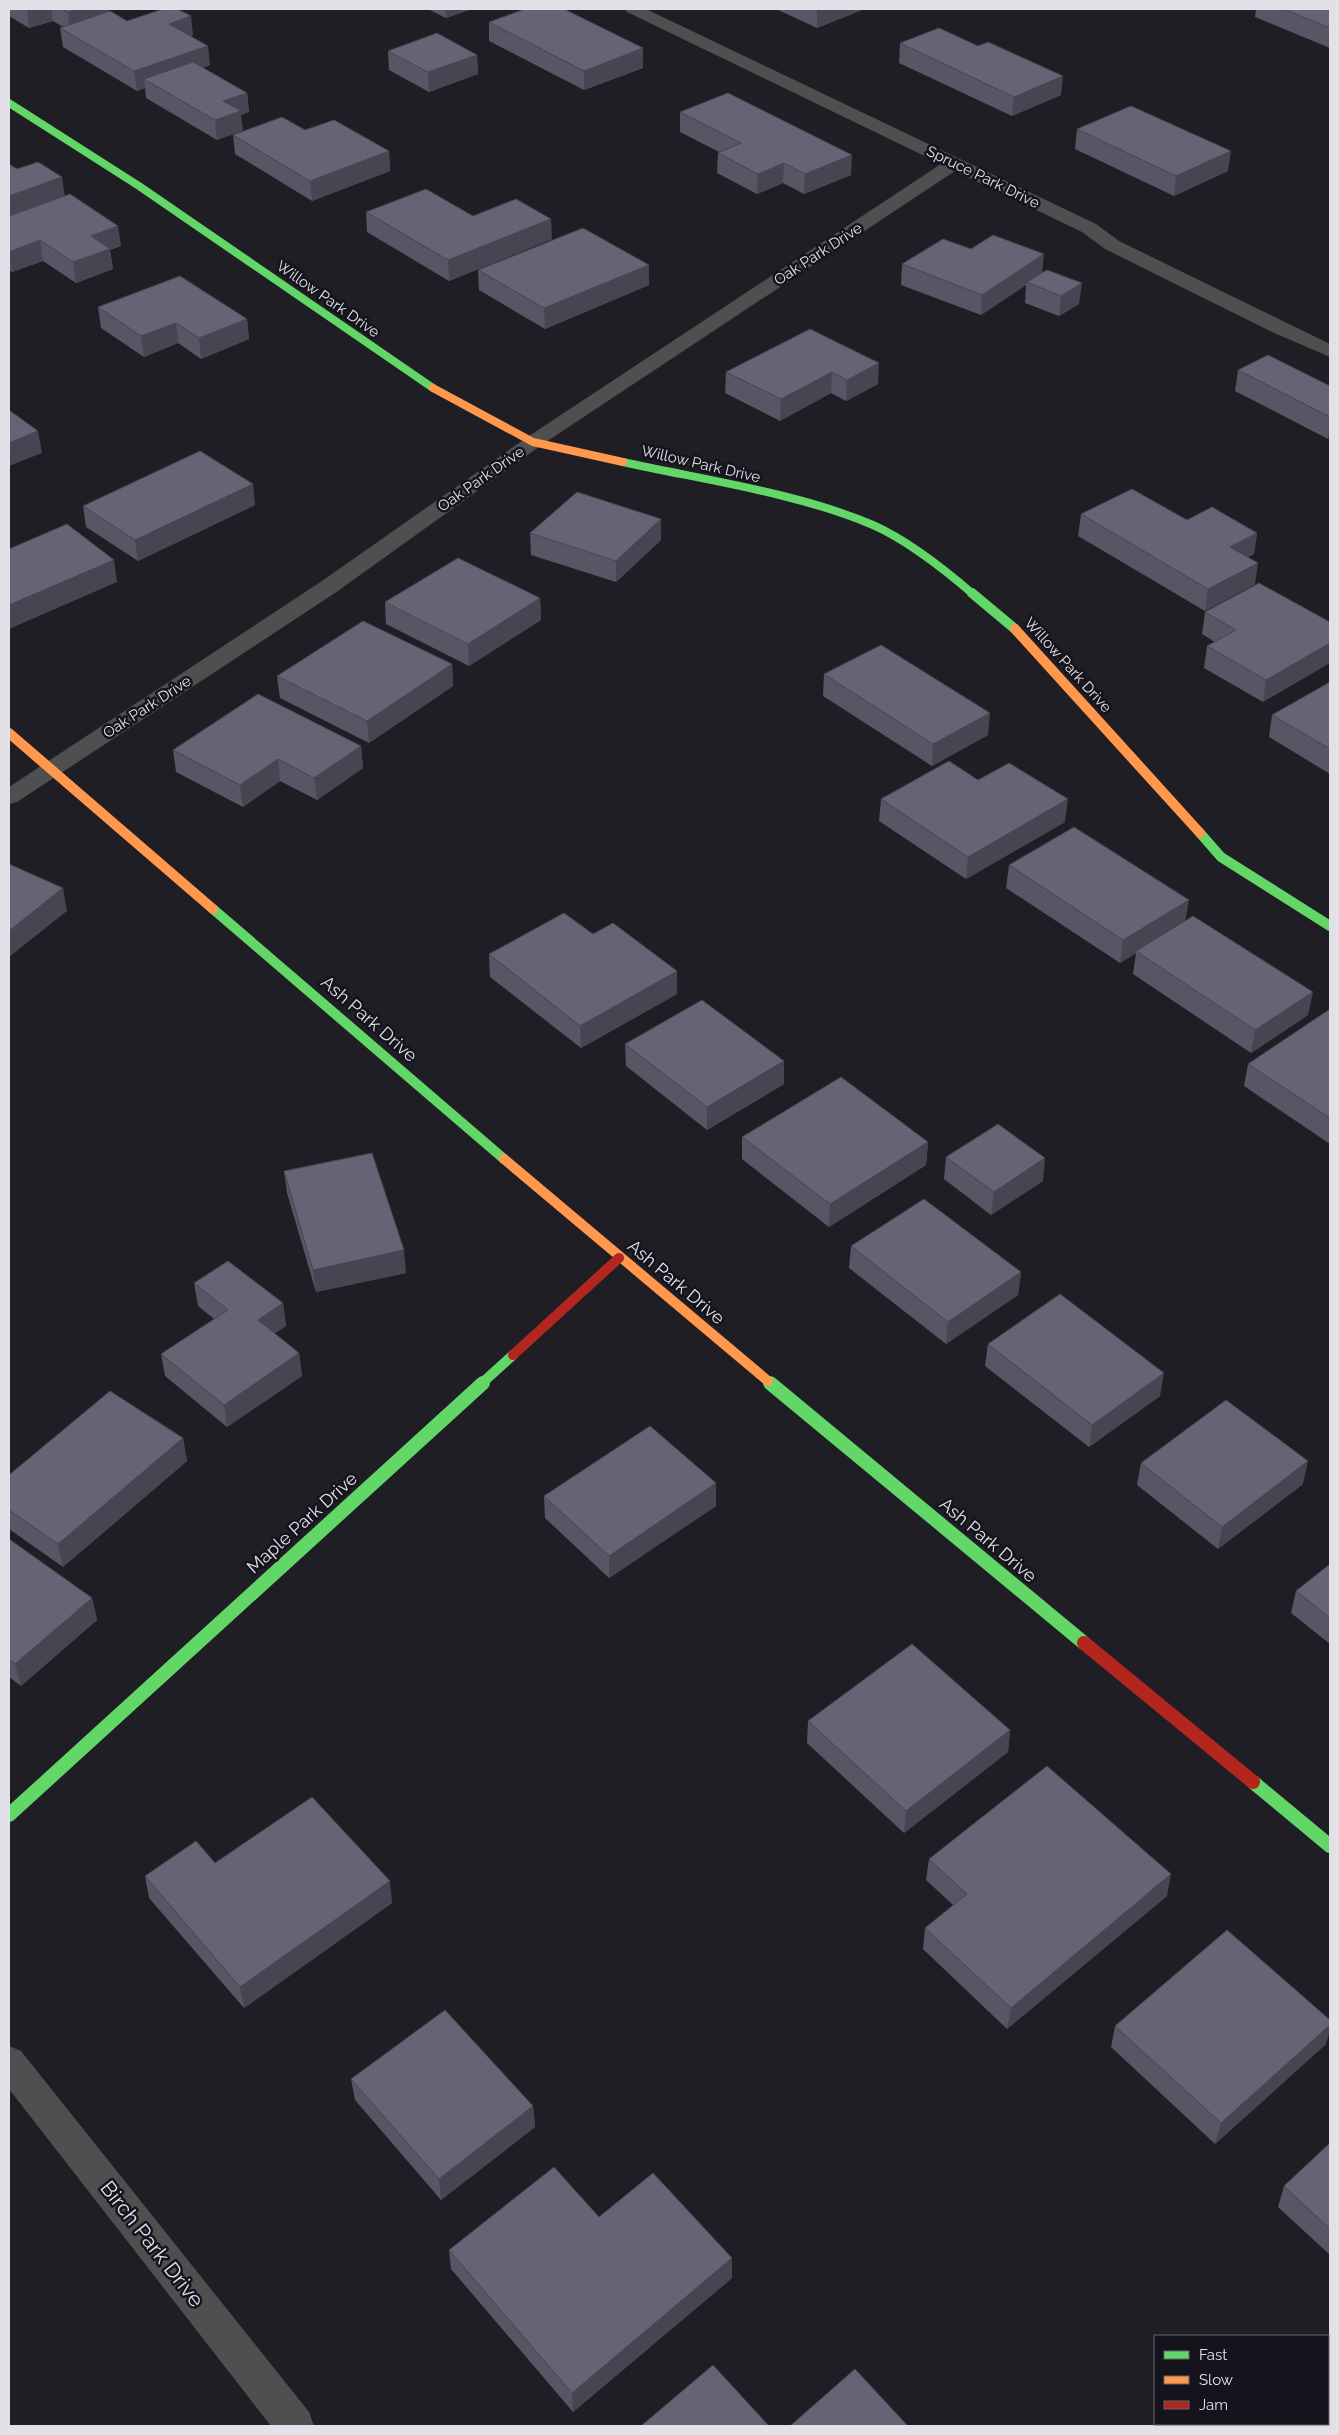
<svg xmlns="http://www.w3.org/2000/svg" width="1339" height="2435" font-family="Raleway,sans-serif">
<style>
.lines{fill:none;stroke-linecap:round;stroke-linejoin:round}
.street{fill:#4f4f4f;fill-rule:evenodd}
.fast-far2{stroke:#63d668;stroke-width:8}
.fast-far1{stroke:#63d668;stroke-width:10}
.fast{stroke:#63d668;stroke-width:14}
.slow-far1{stroke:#ff974d;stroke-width:8}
.slow{stroke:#ff974d;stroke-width:10}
.jam-far1{stroke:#b3261e;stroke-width:10}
.jam{stroke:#b3261e;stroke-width:14}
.wall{fill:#585564}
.shaded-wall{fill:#474551}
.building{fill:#666374;stroke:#474551}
.labels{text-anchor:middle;stroke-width:5;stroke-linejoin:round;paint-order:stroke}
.far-street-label{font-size:15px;fill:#e2e1e8;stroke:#15131c}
.street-label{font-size:18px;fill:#e2e1e8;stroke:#15131c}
.near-street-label{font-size:21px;fill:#e2e1e8;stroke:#15131c}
</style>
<rect width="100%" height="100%" fill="#1f1e24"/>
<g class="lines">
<g class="street">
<path d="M 625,9 L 646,9 L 1096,224 L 1119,241 L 1330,344 L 1330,357 L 1272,332 L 1105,249 L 1082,232 L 955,171 L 540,446 L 335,593 L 17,802 L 9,804 L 9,787 L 319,583 L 526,438 L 941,164 L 627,12 Z"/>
<path d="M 9,2046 L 21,2051 L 309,2412 L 314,2426 L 271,2426 L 9,2089 Z"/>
</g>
<g class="fast-far2">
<path d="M 9,103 L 139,186 L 433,388"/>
<path d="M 623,462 C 704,480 798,493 873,525 C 909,541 944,569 973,594"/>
</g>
<g class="fast-far1">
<path d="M 972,593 L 1015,629"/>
<path d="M 1200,833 L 1221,857 L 1330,926"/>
<path d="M 213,909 L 504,1159"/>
<path d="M 768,1381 L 772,1384"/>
<path d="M 481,1384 L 513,1355"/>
</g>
<g class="fast">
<path d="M 770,1383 L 1084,1643"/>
<path d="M 1253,1782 L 1330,1846"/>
<path d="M 9,1815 L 483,1383"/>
</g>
<path class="slow-far1" d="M 433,388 L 533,442 L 623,462"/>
<g class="slow">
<path d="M 1015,629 L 1200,833"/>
<path d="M 9,733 L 213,909"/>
<path d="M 504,1159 L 768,1381"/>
</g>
<path class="jam-far1" d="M 513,1355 L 619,1258"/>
<path class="jam" d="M 1084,1643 L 1253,1782"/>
</g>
<g class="wall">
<path d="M 9,9 L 108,9 L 109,11 L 127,21 L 193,35 L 191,36 L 210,65 L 203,68 L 247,93 L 249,112 L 241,115 L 217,140 L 146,98 L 145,88 L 137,91 L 63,47 L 60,28 L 63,27 L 53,21 L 29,28 L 9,16 Z"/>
<path d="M 428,9 L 472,9 L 446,18 Z"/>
<path d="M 776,9 L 862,9 L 862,10 L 817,28 Z"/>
<path d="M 1256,9 L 1330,9 L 1330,48 L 1255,17 Z"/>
<path d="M 489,22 L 643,48 L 643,68 L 584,90 L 489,41 Z"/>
<path d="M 900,43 L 1061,95 L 1012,116 L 899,63 Z"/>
<path d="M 388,51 L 477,55 L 478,74 L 429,92 L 389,70 Z"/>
<path d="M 680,112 L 851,175 L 804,194 L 783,183 L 757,194 L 717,173 L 718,153 L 719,152 L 680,132 Z"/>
<path d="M 1077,129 L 1228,171 L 1174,196 L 1075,149 Z"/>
<path d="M 305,130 L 389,151 L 390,171 L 312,201 L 235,154 L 233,135 Z"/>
<path d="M 9,164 L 65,196 L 121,246 L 110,250 L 113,269 L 76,283 L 43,261 L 12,272 L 9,270 Z"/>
<path d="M 366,212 L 473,216 L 552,239 L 449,281 L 367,232 Z"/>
<path d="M 971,249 L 1042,273 L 1079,304 L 1059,316 L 1025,303 L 1026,285 L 981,315 L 901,285 L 902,264 Z"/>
<path d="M 478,270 L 649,285 L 545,329 L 479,290 Z"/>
<path d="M 98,307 L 247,319 L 249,339 L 201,359 L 178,343 L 144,357 L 101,328 Z"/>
<path d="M 810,329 L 878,384 L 846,401 L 831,393 L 780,421 L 725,393 L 726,372 Z"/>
<path d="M 1238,370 L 1330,386 L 1330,437 L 1328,439 L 1235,391 Z"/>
<path d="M 255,505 L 138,561 L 86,527 L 83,506 Z"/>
<path d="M 1081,514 L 1187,520 L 1257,533 L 1254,554 L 1248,557 L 1255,584 L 1205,611 L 1078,536 Z"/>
<path d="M 530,533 L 661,540 L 616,582 L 531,555 Z"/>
<path d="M 540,598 L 541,620 L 469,666 L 386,624 L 385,602 Z"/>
<path d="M 1205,612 L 1330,622 L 1263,702 L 1204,668 L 1207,646 L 1215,642 L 1202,634 Z"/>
<path d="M 452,664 L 453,686 L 369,743 L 280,698 L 277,676 Z"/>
<path d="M 824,674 L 988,735 L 932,766 L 823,696 Z"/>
<path d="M 1330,682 L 1330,774 L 1269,737 L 1272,715 Z"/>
<path d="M 361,746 L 363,768 L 317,800 L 280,781 L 243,807 L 176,772 L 173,750 Z"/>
<path d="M 881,799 L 1065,822 L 966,879 L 879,821 Z"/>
<path d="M 1009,865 L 1185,921 L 1308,1015 L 1251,1053 L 1133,974 L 1136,953 L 1120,963 L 1006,888 Z"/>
<path d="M 593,934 L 677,971 L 677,994 L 581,1048 L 490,977 L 489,954 Z"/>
<path d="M 1330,1009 L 1330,1144 L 1244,1086 L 1248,1064 Z"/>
<path d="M 625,1044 L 784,1084 L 707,1130 L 626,1066 Z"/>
<path d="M 742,1137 L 928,1142 L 926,1165 L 829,1227 L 742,1159 Z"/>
<path d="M 946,1157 L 1043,1181 L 991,1215 L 944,1179 Z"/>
<path d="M 284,1171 L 406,1273 L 316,1292 L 287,1193 Z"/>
<path d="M 851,1246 L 1021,1272 L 1018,1295 L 946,1344 L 849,1268 Z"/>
<path d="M 194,1283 L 283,1303 L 286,1326 L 274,1333 L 299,1353 L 302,1376 L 227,1427 L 165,1376 L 161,1354 L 214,1319 L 198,1306 Z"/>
<path d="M 988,1344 L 1160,1396 L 1089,1447 L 985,1366 Z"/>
<path d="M 183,1438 L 187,1461 L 63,1567 L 9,1529 L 9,1475 Z"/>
<path d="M 1141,1463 L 1303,1484 L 1218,1549 L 1137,1485 Z"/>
<path d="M 544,1496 L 716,1506 L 609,1578 L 545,1518 Z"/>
<path d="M 9,1539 L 92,1598 L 97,1620 L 21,1686 L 9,1677 Z"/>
<path d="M 1330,1564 L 1330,1644 L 1291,1613 L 1296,1591 Z"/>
<path d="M 808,1721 L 1010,1730 L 1008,1752 L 904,1833 L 807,1743 Z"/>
<path d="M 929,1859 L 1167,1896 L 1007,2029 L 923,1949 L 925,1928 L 953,1905 L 926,1880 Z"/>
<path d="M 215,1863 L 392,1903 L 244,2008 L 149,1898 L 145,1876 Z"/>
<path d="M 1115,2026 L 1326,2044 L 1215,2144 L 1111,2047 Z"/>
<path d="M 351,2079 L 533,2106 L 535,2127 L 441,2200 L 355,2100 Z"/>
<path d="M 1330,2143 L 1330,2255 L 1278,2207 L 1284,2186 Z"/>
<path d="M 599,2217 L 732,2278 L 573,2412 L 451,2269 L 449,2250 Z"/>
</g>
<g class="shaded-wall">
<path d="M 27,9 L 51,9 L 53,21 L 29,28 Z"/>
<path d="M 77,9 L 108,9 L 109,18 L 70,31 L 68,12 Z"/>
<path d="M 445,9 L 472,9 L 446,18 Z"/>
<path d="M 817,9 L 862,9 L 862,10 L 817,28 Z"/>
<path d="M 191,16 L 193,35 L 171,43 L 169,24 Z"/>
<path d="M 208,46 L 210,65 L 154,85 L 144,79 L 145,88 L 137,91 L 134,71 Z"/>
<path d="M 643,48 L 643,68 L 584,90 L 584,71 Z"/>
<path d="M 477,55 L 478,74 L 429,92 L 428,72 Z"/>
<path d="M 1063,76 L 1061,95 L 1012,116 L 1014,97 Z"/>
<path d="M 247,93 L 249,112 L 241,115 L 243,131 L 217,140 L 215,120 L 223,101 Z"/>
<path d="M 389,151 L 390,171 L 312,201 L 310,181 Z"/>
<path d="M 1231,151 L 1228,171 L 1174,196 L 1176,176 Z"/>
<path d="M 852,155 L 851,175 L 804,194 L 805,174 Z"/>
<path d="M 784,163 L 783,183 L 757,194 L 758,174 Z"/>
<path d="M 62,177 L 65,197 L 9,217 L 9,196 Z"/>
<path d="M 551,219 L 552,239 L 449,281 L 448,260 Z"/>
<path d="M 118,226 L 121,246 L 110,250 L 113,269 L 76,283 L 73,262 L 91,236 Z"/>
<path d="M 40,240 L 43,261 L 12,272 L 9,252 Z"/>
<path d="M 1044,254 L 1042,275 L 1027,282 L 1026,285 L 981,315 L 982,295 Z"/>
<path d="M 649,265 L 649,285 L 545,329 L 544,308 Z"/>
<path d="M 1082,283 L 1079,304 L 1059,316 L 1061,296 Z"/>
<path d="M 247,319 L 249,339 L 201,359 L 199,338 Z"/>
<path d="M 176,323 L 178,343 L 144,357 L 141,336 Z"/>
<path d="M 879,363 L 878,384 L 846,401 L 847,380 Z"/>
<path d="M 832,372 L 831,393 L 780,421 L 781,399 Z"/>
<path d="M 1330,424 L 1330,437 L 1328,439 Z"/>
<path d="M 38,431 L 42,453 L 9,466 L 9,443 Z"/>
<path d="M 253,484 L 255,505 L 138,561 L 135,540 Z"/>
<path d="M 661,519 L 661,540 L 616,582 L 616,561 Z"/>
<path d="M 1257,533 L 1254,554 L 1226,568 L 1230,547 Z"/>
<path d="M 114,560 L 117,582 L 9,629 L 9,605 Z"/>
<path d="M 1258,563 L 1255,584 L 1205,611 L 1208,589 Z"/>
<path d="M 540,598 L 541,620 L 469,666 L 468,644 Z"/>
<path d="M 1330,643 L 1330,663 L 1263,702 L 1266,680 Z"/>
<path d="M 452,664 L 453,686 L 369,743 L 367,721 Z"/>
<path d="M 990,713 L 988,735 L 932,766 L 933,744 Z"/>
<path d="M 361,746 L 363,768 L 317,800 L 314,778 Z"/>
<path d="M 278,759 L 280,781 L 243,807 L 240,785 Z"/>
<path d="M 1068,799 L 1065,822 L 966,879 L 968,857 Z"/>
<path d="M 63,888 L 67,911 L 9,957 L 9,931 Z"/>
<path d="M 1189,900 L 1185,922 L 1136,951 L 1136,953 L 1120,963 L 1123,940 Z"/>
<path d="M 677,971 L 677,994 L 581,1048 L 580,1026 Z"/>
<path d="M 1313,992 L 1308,1015 L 1251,1053 L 1255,1030 Z"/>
<path d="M 784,1061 L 784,1084 L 707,1130 L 707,1107 Z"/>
<path d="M 928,1142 L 926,1165 L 829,1227 L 830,1204 Z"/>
<path d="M 1045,1158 L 1043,1181 L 991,1215 L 994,1192 Z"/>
<path d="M 404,1250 L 406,1273 L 316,1292 L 313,1270 Z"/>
<path d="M 1021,1272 L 1018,1295 L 946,1344 L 948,1322 Z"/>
<path d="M 283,1303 L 286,1326 L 261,1343 L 258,1320 Z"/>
<path d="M 299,1353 L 302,1376 L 227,1427 L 224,1405 Z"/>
<path d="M 1164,1373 L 1160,1396 L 1089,1447 L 1092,1425 Z"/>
<path d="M 183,1438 L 187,1461 L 63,1567 L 58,1544 Z"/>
<path d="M 1308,1461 L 1303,1484 L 1218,1549 L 1222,1527 Z"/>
<path d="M 716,1483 L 716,1506 L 609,1578 L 609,1556 Z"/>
<path d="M 92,1598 L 97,1620 L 21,1686 L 15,1664 Z"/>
<path d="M 1010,1730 L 1008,1752 L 904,1833 L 906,1811 Z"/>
<path d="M 1171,1874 L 1167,1896 L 1007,2029 L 1011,2008 Z"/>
<path d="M 390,1881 L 392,1903 L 244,2008 L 240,1987 Z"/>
<path d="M 1330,2025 L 1330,2030 L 1326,2044 L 1215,2144 L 1221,2123 Z"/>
<path d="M 533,2106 L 535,2127 L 441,2200 L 439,2179 Z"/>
<path d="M 732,2258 L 732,2278 L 573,2412 L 572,2393 Z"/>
</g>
<g class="building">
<path d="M 62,9 L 77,9 L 68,12 Z"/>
<path d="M 163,9 L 177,9 L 191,16 L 169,24 L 208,46 L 134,71 L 60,28 L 110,11 L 127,21 Z"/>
<path d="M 525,9 L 564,9 L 643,48 L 584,71 L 489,22 Z"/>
<path d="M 1284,9 L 1330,9 L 1330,28 Z"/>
<path d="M 939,28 L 978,46 L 988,42 L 1063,76 L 1014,97 L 900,43 Z"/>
<path d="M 437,33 L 477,55 L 428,72 L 388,51 Z"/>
<path d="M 193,62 L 247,93 L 223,101 L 241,111 L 215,120 L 144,79 Z"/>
<path d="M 728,93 L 852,155 L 805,174 L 784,163 L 758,174 L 718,153 L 741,143 L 680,112 Z"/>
<path d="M 1131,106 L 1231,151 L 1176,176 L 1077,129 Z"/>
<path d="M 282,117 L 305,130 L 334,120 L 389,151 L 310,181 L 233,135 Z"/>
<path d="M 38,162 L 62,177 L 9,196 L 9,164 L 17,169 Z"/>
<path d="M 426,189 L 473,216 L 516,199 L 551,219 L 448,260 L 366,212 Z"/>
<path d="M 70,194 L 118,226 L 91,236 L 110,249 L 73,262 L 40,240 L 9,252 L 9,216 Z"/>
<path d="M 583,228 L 649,265 L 544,308 L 478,270 Z"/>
<path d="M 993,235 L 1044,254 L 982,295 L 902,264 L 943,239 L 971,249 Z"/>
<path d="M 1047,270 L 1082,283 L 1061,296 L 1027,282 Z"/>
<path d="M 180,276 L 247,319 L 199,338 L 176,323 L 141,336 L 98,307 Z"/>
<path d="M 810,329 L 879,363 L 847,380 L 832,372 L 781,399 L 726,372 Z"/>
<path d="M 1268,355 L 1330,386 L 1330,417 L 1238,370 Z"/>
<path d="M 9,410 L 38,431 L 9,443 Z"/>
<path d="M 200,451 L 253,484 L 135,540 L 83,506 Z"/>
<path d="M 1132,489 L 1187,520 L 1212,507 L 1257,533 L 1230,547 L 1258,563 L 1208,589 L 1081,514 Z"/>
<path d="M 577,492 L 661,519 L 616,561 L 530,533 Z"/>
<path d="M 67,524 L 114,560 L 9,605 L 9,549 Z"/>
<path d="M 458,558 L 540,598 L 468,644 L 385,602 Z"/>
<path d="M 1259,583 L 1330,622 L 1330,643 L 1266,680 L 1207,646 L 1236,630 L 1205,612 Z"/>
<path d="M 363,621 L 452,664 L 367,721 L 277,676 Z"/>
<path d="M 881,645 L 990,713 L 933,744 L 824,674 Z"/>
<path d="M 1330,682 L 1330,749 L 1272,715 Z"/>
<path d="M 258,694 L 361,746 L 314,778 L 278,759 L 240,785 L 173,750 Z"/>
<path d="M 949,761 L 978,780 L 1009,763 L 1068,799 L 968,857 L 881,799 Z"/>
<path d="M 1074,827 L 1189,900 L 1123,940 L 1009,865 Z"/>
<path d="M 9,864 L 63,888 L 9,931 Z"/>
<path d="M 564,913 L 593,934 L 613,923 L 677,971 L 580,1026 L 489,954 Z"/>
<path d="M 1193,916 L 1313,992 L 1255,1030 L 1136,951 Z"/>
<path d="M 702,1000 L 784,1061 L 707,1107 L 625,1044 Z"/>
<path d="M 1330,1009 L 1330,1118 L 1248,1064 Z"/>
<path d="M 841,1077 L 928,1142 L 830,1204 L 742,1137 Z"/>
<path d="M 998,1124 L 1045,1158 L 994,1192 L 946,1157 Z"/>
<path d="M 372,1153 L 404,1250 L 313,1270 L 284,1171 Z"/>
<path d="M 924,1199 L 1021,1272 L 948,1322 L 851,1246 Z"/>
<path d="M 228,1261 L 283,1303 L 258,1320 L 299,1353 L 224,1405 L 161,1354 L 228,1310 L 194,1283 Z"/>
<path d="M 1060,1294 L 1164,1373 L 1092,1425 L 988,1344 Z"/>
<path d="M 110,1391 L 183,1438 L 58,1544 L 9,1510 L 9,1475 Z"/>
<path d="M 1226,1400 L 1308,1461 L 1222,1527 L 1141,1463 Z"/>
<path d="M 650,1426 L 716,1483 L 609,1556 L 544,1496 Z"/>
<path d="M 9,1539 L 92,1598 L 15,1664 L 9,1659 Z"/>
<path d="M 1330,1564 L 1330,1618 L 1296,1591 Z"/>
<path d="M 912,1644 L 1010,1730 L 906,1811 L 808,1721 Z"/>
<path d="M 1047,1766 L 1171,1874 L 1011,2008 L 925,1928 L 967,1894 L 929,1859 Z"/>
<path d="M 312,1797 L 390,1881 L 240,1987 L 145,1876 L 196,1841 L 215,1863 Z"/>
<path d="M 1227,1930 L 1330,2020 L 1330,2025 L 1221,2123 L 1115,2026 Z"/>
<path d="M 445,2010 L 533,2106 L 439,2179 L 351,2079 Z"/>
<path d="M 1330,2143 L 1330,2229 L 1284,2186 Z"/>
<path d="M 554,2167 L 599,2217 L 653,2173 L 732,2258 L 572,2393 L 449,2250 Z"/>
<path d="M 713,2365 L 769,2426 L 641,2426 Z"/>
<path d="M 855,2369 L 907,2425 L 907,2426 L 790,2426 Z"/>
</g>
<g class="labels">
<g class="far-street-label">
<text transform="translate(983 177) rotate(26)" y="5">Spruce Park Drive</text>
<text transform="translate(818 254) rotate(-33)" y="5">Oak Park Drive</text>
<text transform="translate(328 299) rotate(35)" y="5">Willow Park Drive</text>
<text transform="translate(701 464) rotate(13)" y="5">Willow Park Drive</text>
<text transform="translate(481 479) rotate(-35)" y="5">Oak Park Drive</text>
<text transform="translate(1068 665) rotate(48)" y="5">Willow Park Drive</text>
<text transform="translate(147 707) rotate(-33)" y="5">Oak Park Drive</text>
</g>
<g class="street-label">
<text transform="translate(369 1019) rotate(41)" y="6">Ash Park Drive</text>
<text transform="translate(676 1282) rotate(40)" y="6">Ash Park Drive</text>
<text transform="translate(302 1523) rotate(-42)" y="6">Maple Park Drive</text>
<text transform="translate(988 1540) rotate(40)" y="6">Ash Park Drive</text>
</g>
<g class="near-street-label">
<text transform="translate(152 2244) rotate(52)" y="7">Birch Park Drive</text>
</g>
</g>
<rect width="1339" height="2435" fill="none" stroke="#e2e1e8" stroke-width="20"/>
<rect x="1154" y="2335" width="175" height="90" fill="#15131c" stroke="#67656e"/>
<rect x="1164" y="2351" width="25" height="8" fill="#63d668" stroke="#67656e"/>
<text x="1199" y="2360" font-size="15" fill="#e2e1e8">Fast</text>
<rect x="1164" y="2376" width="25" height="8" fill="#ff974d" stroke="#67656e"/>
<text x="1199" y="2385" font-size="15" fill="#e2e1e8">Slow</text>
<rect x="1164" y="2401" width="25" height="8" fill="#b3261e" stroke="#67656e"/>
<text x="1199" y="2410" font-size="15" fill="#e2e1e8">Jam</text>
</svg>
